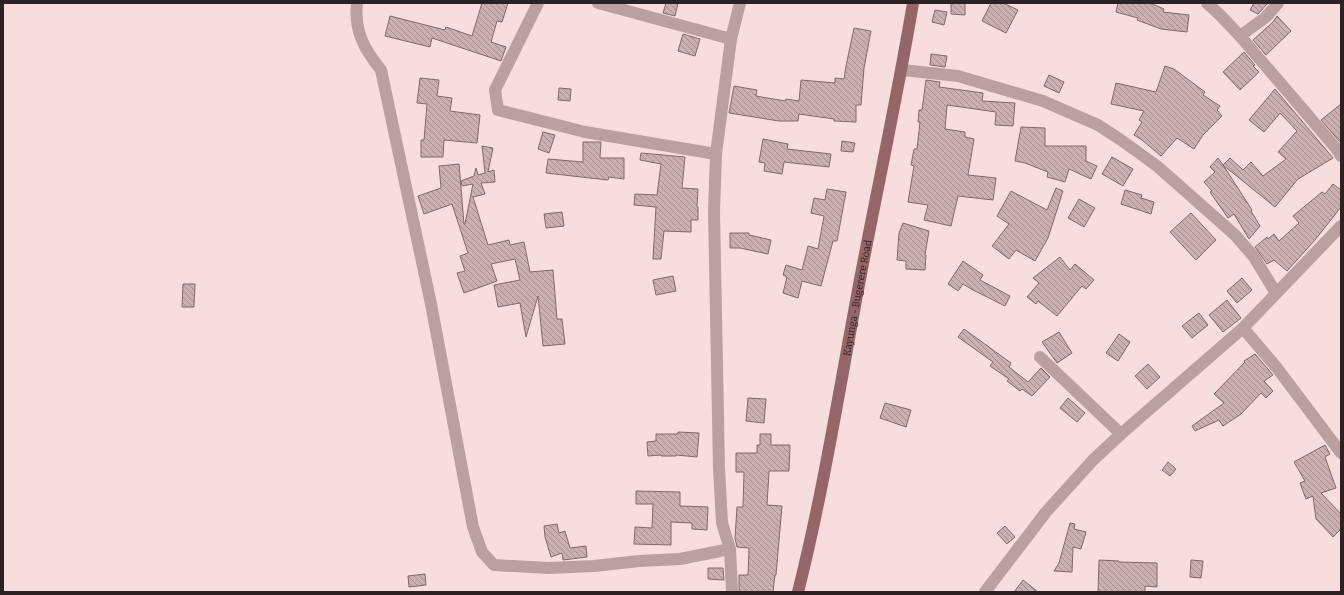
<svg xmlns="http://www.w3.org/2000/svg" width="1344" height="595" font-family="Bitter,serif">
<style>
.building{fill:url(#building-back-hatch);stroke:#81696a}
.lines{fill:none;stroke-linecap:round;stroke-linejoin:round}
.minor{stroke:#bba0a1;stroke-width:12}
.primary{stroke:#956669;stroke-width:12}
.labels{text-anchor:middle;stroke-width:3;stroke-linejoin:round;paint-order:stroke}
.street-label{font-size:10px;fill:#2c2222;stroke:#fff}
</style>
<defs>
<pattern id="building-back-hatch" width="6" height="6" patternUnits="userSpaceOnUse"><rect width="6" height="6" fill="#cab0b1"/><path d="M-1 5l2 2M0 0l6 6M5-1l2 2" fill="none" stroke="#a48f90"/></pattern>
</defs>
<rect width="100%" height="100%" fill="#f8ddde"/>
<g class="building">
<path d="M 482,3 L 508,3 L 502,22 L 497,21 L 491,42 L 506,47 L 501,61 L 432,38 L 430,47 L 385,36 L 390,16 L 445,30 L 446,27 L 472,36 Z"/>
<path d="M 666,3 L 678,3 L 675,16 L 663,13 Z"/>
<path d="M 951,3 L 965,3 L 965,15 L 951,14 Z"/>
<path d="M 991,3 L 1003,3 L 1018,10 L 1006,33 L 982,21 Z"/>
<path d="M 1118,3 L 1150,3 L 1164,9 L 1163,12 L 1189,15 L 1187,32 L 1161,29 L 1137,20 L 1138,18 L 1116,12 Z"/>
<path d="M 1254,3 L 1268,3 L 1258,14 L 1250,10 Z"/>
<path d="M 935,10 L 947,12 L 944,25 L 932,22 Z"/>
<path d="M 1277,16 L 1291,31 L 1266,55 L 1253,40 L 1273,22 Z"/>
<path d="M 854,28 L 871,31 L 864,68 L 861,105 L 856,105 L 856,122 L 834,121 L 834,119 L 799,114 L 798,121 L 779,121 L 729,113 L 734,86 L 757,90 L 756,96 L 785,101 L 786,99 L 799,101 L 801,80 L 835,83 L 835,78 L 844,79 L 846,66 Z"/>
<path d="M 683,34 L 700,39 L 695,56 L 678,51 Z"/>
<path d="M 1244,52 L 1255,65 L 1253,66 L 1259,72 L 1240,90 L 1223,72 Z"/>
<path d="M 931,54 L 947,56 L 945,67 L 930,65 Z"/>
<path d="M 1165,66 L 1174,69 L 1205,92 L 1203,95 L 1220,106 L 1217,110 L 1222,116 L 1203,135 L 1194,149 L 1177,138 L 1161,156 L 1142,140 L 1134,135 L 1142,122 L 1139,120 L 1144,111 L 1111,104 L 1116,83 L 1156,92 Z"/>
<path d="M 1049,75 L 1064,82 L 1059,93 L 1044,86 Z"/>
<path d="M 420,78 L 439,80 L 437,96 L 452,98 L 450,111 L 480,115 L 477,143 L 444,140 L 443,157 L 421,157 L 421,140 L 424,140 L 427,104 L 417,103 Z"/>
<path d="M 926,80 L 940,82 L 939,87 L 983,93 L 982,101 L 1015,103 L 1013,126 L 995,125 L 996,112 L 947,105 L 945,129 L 965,132 L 965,137 L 974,139 L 968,175 L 996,178 L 993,200 L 958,196 L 951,226 L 924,220 L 928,205 L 908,202 L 914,166 L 911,165 L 914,149 L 917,149 L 920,122 L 918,122 L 919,110 L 922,110 Z"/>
<path d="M 559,88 L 571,89 L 570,101 L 558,100 Z"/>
<path d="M 1275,89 L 1333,158 L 1298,179 L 1275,207 L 1223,165 L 1252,210 L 1251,211 L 1260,226 L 1249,239 L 1234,214 L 1228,218 L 1210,192 L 1212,191 L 1204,182 L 1215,172 L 1210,167 L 1218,158 L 1223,165 L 1230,158 L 1243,170 L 1251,162 L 1263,176 L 1286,159 L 1278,152 L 1297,131 L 1280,113 L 1264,132 L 1249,120 Z"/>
<path d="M 1341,104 L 1341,143 L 1321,120 Z"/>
<path d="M 1021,127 L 1045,128 L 1045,146 L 1086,146 L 1086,161 L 1097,166 L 1091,179 L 1069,169 L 1065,182 L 1047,177 L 1048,172 L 1025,163 L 1015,161 Z"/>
<path d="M 543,132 L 555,135 L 549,153 L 538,149 Z"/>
<path d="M 763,139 L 788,144 L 787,149 L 831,154 L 829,167 L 784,162 L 782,174 L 764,171 L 765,163 L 759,162 Z"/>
<path d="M 842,141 L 855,143 L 853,152 L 841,151 Z"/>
<path d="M 583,142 L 601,142 L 600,158 L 624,158 L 624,179 L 609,177 L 608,180 L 546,173 L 548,159 L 583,162 Z"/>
<path d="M 482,146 L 493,148 L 488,172 L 494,170 L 495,182 L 481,183 L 485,194 L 473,197 L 488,245 L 509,240 L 510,245 L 524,242 L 530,272 L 553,270 L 557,319 L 562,319 L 565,344 L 543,346 L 538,296 L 526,337 L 520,303 L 498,307 L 494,285 L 520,280 L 515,259 L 491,264 L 497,281 L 464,293 L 457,273 L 465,271 L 460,256 L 468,253 L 452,204 L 424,214 L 418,196 L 441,188 L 439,166 L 459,164 L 464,224 L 465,224 L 473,184 L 462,186 L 461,181 L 474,176 L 476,168 L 478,175 L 485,173 Z"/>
<path d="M 641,153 L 685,157 L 682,188 L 698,189 L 697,207 L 698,207 L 698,220 L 691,220 L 691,232 L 664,231 L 661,259 L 653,259 L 656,207 L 634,205 L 635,194 L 657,195 L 661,164 L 640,160 Z"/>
<path d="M 1112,157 L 1133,169 L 1123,186 L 1102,174 Z"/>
<path d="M 1333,184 L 1341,190 L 1341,207 L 1315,240 L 1287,271 L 1274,260 L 1267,264 L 1255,247 L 1267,237 L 1268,239 L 1274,234 L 1279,241 L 1299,223 L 1293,216 L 1322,192 L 1325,194 Z"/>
<path d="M 1056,188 L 1063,191 L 1048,238 L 1035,261 L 1016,250 L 1009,259 L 992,246 L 1009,224 L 997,216 L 1011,191 L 1047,210 Z"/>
<path d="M 827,189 L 846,192 L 837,241 L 833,241 L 821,286 L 802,281 L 798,298 L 783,293 L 787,277 L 783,275 L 786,265 L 802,270 L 808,246 L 818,249 L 824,216 L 811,213 L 814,198 L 825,200 Z"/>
<path d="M 1125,190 L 1142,195 L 1141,198 L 1154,202 L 1151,214 L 1121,204 Z"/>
<path d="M 1079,199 L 1095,208 L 1084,227 L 1068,218 Z"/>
<path d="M 562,212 L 564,226 L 546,228 L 544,214 Z"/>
<path d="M 1191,213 L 1216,240 L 1196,260 L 1170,232 Z"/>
<path d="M 903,223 L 929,231 L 925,255 L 926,255 L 925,270 L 906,269 L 906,261 L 897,260 L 899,233 Z"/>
<path d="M 730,233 L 749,233 L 749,235 L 771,240 L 768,254 L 740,248 L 730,248 Z"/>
<path d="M 1060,257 L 1070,270 L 1075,264 L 1094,280 L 1086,289 L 1082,286 L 1057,316 L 1038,301 L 1036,304 L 1027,297 L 1039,283 L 1033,278 Z"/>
<path d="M 963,261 L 983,275 L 980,280 L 1010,296 L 1005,306 L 973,290 L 963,284 L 958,291 L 948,284 Z"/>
<path d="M 673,276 L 676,291 L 656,295 L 653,280 Z"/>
<path d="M 1242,278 L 1252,290 L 1237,303 L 1227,291 Z"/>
<path d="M 183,284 L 195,284 L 194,307 L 182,307 Z"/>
<path d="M 1227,300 L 1241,318 L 1223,332 L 1209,315 Z"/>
<path d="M 1199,313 L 1208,325 L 1192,338 L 1182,326 Z"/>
<path d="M 964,329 L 1011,363 L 1009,367 L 1028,382 L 1041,368 L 1050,377 L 1032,396 L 1022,389 L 1020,391 L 1007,381 L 1009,379 L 990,366 L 993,362 L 958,337 Z"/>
<path d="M 1059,332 L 1072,353 L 1057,363 L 1042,342 Z"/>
<path d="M 1119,334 L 1130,342 L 1118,361 L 1106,353 Z"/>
<path d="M 1255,354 L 1273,375 L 1264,381 L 1273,391 L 1266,398 L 1261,393 L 1241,414 L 1223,426 L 1219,420 L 1195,431 L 1192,426 L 1224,403 L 1214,394 L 1245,362 L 1244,361 Z"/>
<path d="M 1148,364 L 1160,377 L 1147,389 L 1135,376 Z"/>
<path d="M 748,398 L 766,399 L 764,423 L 746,421 Z"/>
<path d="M 1068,398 L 1085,413 L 1077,422 L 1060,408 Z"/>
<path d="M 885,403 L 911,410 L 906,427 L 880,418 Z"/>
<path d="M 678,432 L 699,433 L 697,457 L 676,455 L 676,456 L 661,456 L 661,455 L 648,456 L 647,442 L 656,441 L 656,434 L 678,434 Z"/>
<path d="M 760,434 L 771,434 L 771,445 L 790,445 L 789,471 L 769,471 L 769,472 L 767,505 L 782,506 L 776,575 L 775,575 L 773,592 L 739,592 L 739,575 L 748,575 L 749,548 L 737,547 L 735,538 L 737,507 L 743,507 L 744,472 L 736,472 L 736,453 L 757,453 L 757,445 L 760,445 Z"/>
<path d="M 1325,445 L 1330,454 L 1325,457 L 1336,488 L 1321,493 L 1341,514 L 1341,529 L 1333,537 L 1316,519 L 1313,496 L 1306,499 L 1300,483 L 1305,481 L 1294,462 Z"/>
<path d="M 1168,462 L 1176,469 L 1170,476 L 1162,470 Z"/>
<path d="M 636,491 L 680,492 L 680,506 L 708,507 L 707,530 L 692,529 L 692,523 L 671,522 L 671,545 L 634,544 L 635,527 L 652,528 L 653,504 L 636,504 Z"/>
<path d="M 1070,523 L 1075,524 L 1074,529 L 1086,532 L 1081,549 L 1073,547 L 1072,572 L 1054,571 L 1059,563 Z"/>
<path d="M 557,524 L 559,533 L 565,531 L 570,548 L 586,546 L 587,557 L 563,560 L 562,553 L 551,557 L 545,537 L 544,526 Z"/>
<path d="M 1005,526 L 1015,537 L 1007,544 L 997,533 Z"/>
<path d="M 1099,560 L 1119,561 L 1119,562 L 1157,563 L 1157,587 L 1145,586 L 1145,592 L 1098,592 Z"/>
<path d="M 1191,560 L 1203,561 L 1201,578 L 1190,577 Z"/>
<path d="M 708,568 L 723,568 L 724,580 L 708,579 Z"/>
<path d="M 425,574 L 426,585 L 409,587 L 408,576 Z"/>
<path d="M 1023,580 L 1038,592 L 1014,592 Z"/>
</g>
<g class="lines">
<g class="minor">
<path d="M 357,3 C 354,31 364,49 381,70 L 431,304 L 473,527 L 482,552 L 494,565 L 548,568 L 594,566 L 639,561 L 680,559 L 730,549"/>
<path d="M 538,3 L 495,90 L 498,110 L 585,132 L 716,154"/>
<path d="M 598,3 L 731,39"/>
<path d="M 1207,3 L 1220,15 L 1240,36 L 1335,147 L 1341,156"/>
<path d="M 1240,36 L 1266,17 L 1278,3"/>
<path d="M 902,70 L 958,76 L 1043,101 L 1098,125 L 1121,140 L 1157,166 L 1235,235 L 1254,257 L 1276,293"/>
<path d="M 1243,328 L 1277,368 L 1341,453"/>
<path d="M 1040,357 L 1121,434"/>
<path d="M 732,592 L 730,549 L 722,523 L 719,468 L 714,211 L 716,154 L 731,39 L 740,3"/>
<path d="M 985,592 L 1046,512 L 1093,460 L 1121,434 L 1243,328 L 1341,226"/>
</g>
<path class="primary" id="s1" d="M 798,592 C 823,493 839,391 858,290 C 876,194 897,99 913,3"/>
</g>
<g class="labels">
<g class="street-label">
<text dy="4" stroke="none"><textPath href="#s1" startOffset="300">Kayunga - Bugerere Road</textPath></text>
</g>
</g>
<rect width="1344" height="595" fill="none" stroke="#2c2222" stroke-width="8"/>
</svg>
